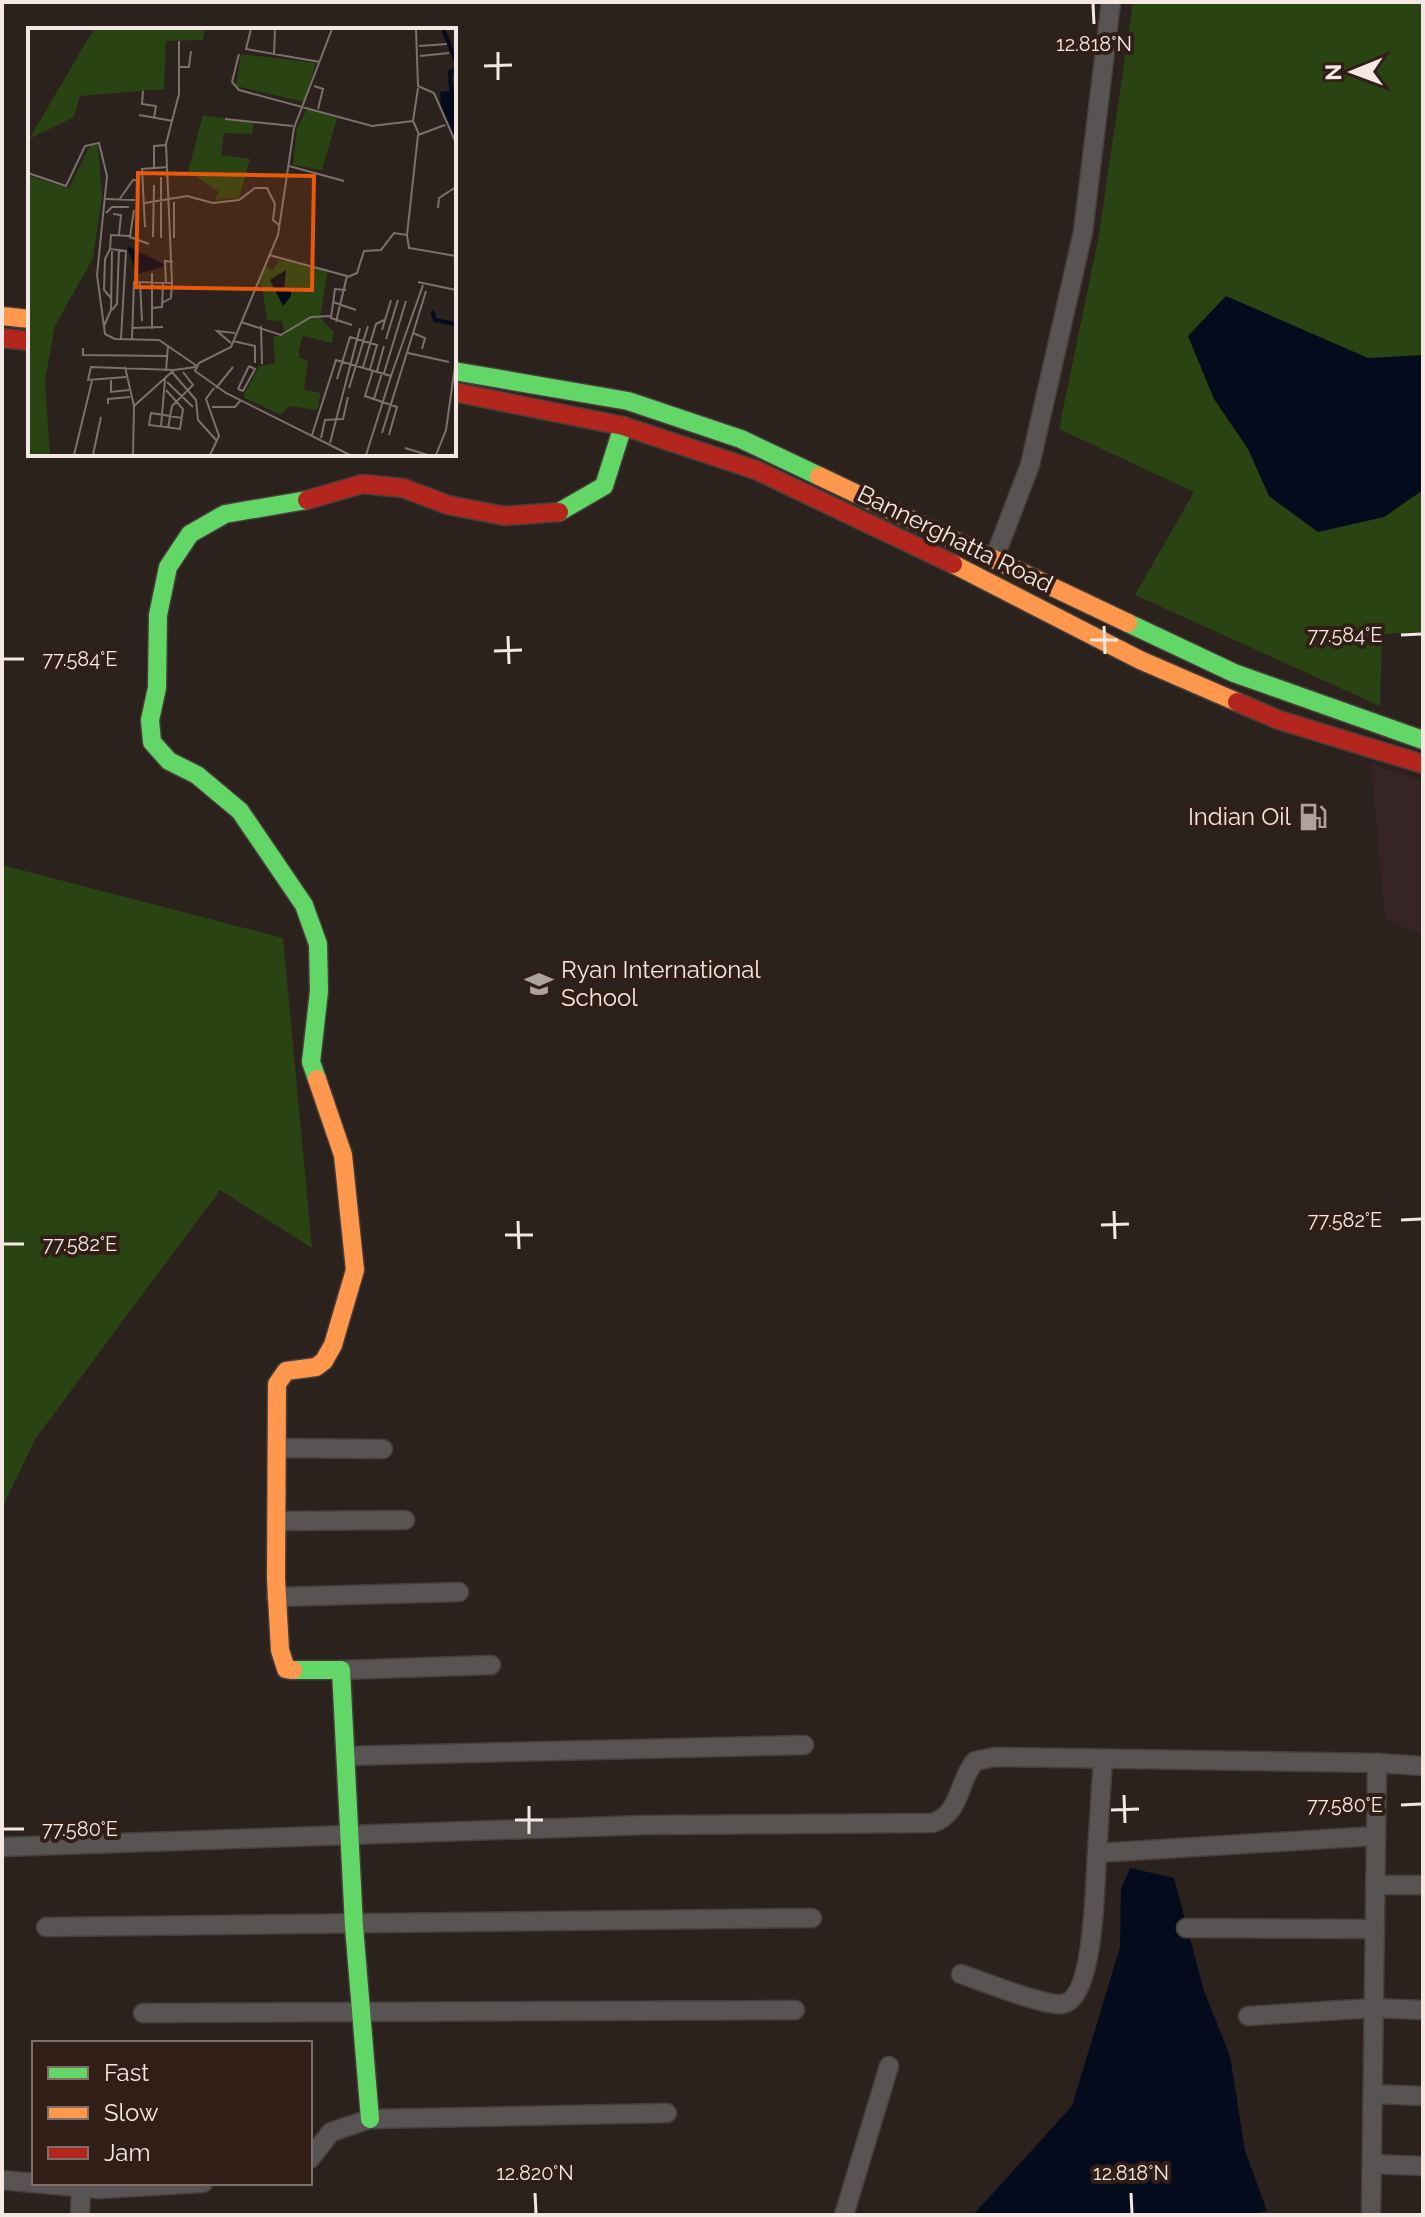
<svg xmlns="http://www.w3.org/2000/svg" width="1425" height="2217" font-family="Raleway,sans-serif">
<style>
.industrial{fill:#362427}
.green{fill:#2a4313}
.water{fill:#040b1d}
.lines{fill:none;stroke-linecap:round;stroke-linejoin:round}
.street-casing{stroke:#463e3a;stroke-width:21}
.fast-casing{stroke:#463e3a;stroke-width:21}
.slow-casing{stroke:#463e3a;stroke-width:21}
.jam-casing{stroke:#463e3a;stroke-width:21}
.street{stroke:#585454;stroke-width:18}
.fast{stroke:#63d668;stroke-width:18}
.slow{stroke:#ff974d;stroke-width:18}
.jam{stroke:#b3261e;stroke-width:18}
.ticks{fill:none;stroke:#f5e8e3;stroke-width:3}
.labels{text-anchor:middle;stroke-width:8;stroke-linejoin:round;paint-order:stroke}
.street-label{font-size:24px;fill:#f5e8e3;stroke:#311f17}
.poi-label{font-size:24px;fill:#f5e8e3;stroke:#311f17;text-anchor:end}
.inset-river{fill:none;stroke:#040b1d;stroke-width:4}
.inset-road{fill:none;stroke:#7c716c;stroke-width:2}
.view{fill:#e8590c;fill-opacity:0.15;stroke:#e8590c;stroke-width:4}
.inset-edge{fill:none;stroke:#f5e8e3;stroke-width:4}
.ticks-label{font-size:20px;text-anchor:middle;fill:#f5e8e3;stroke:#311f17;stroke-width:8;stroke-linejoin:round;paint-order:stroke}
</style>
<rect width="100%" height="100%" fill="#2b211d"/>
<path class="industrial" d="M 1371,764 L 1423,781 L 1423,936 L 1385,919 Z"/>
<g class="green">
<path d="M 1133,2 L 1423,2 L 1423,632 L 1382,634 L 1380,706 L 1135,595 L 1194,492 L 1059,429 L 1099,235 Z"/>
<path d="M 2,865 L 283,938 L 312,1248 L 220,1190 L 36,1438 L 2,1508 Z"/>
</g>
<g class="water">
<path d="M 1226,296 L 1368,358 L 1423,355 L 1423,490 L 1384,517 L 1318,532 L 1269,496 L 1248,449 L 1214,399 L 1188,336 Z"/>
<path d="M 1130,1868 L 1174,1878 L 1204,1991 L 1230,2056 L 1245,2151 L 1267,2211 L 1244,2215 L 973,2215 L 1072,2106 L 1120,1947 L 1121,1889 Z"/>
</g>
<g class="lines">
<defs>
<g id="street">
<path d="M 994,559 L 1030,465 L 1083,232 L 1111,2"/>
<path d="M 278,1448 L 383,1449"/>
<path d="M 277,1521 L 405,1520"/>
<path d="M 276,1597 L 459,1592"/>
<path d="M 341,1670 L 491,1665"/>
<path d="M 346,1756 L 804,1745"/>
<path d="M 1103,1759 L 1097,1853 L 1376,1836"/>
<path d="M 1377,1763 L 1423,1766"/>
<path d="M 2,1847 L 644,1825 L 933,1823 C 962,1812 957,1783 975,1761 L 995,1757 L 1377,1763 L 1371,2215"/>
<path d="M 1375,1885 L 1423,1885"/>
<path d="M 46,1927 L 812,1918"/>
<path d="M 1186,1928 L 1375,1929"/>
<path d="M 961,1974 C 982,1981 1043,2006 1062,2004 C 1095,2000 1095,1880 1097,1853"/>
<path d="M 143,2013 L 795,2010"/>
<path d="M 1248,2016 L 1374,2008 L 1423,2010"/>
<path d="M 1373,2094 L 1423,2096"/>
<path d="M 310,2159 L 331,2132 L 370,2119 L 667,2113"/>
<path d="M 1372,2164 L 1423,2166"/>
<path d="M 2,2180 L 98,2189 L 203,2183"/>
<path d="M 80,2215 L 81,2188"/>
<path d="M 844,2215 L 889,2066"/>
</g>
<g id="fast">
<path d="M 454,371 L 628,401 L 741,439 L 819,476"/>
<path d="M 307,500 L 225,514 L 190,534 L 168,567 L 158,615 L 157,688 L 150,720 L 152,742 L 169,761 L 197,775 L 240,811 L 304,905 L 318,944 L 319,991 L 311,1062 L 317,1079"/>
<path d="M 559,512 L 604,486 L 623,426"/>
<path d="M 1128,623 L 1234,673 L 1423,740"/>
<path d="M 293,1670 L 341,1670 L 354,1926 L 370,2119"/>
</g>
<g id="slow">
<path d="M 2,316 L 30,319"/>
<path d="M 819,476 L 1128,623"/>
<path d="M 953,564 L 1140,660 L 1237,702"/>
<path d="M 293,1670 L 286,1669 L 280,1650 L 276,1579 L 277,1384 L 286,1371 L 316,1367 L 324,1361 L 333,1345 L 355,1270 L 343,1155 L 317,1079"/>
</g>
<g id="jam">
<path d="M 2,338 L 30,341"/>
<path d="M 454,392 L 623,426 L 756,470 L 953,564"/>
<path d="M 307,500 L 362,484 L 403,488 L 448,505 L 505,516 L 559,512"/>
<path d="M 1237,702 L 1279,720 L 1423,764"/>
</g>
</defs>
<use href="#street" class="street-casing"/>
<use href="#fast" class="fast-casing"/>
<use href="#slow" class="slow-casing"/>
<use href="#jam" class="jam-casing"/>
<use href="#street" class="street"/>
<use href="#fast" class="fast"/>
<use href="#slow" class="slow"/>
<use href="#jam" class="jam"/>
</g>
<path class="ticks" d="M 1093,4 L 1094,24M 498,52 L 498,80M 484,66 L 512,65M 1104,626 L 1105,654M 1401,635 L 1421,634M 508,636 L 509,664M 1090,640 L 1118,640M 494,651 L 522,650M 4,659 L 24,659M 1114,1211 L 1115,1239M 1401,1220 L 1421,1219M 518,1221 L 519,1249M 1101,1225 L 1129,1224M 505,1235 L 533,1235M 4,1244 L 24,1244M 1124,1795 L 1125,1823M 1401,1805 L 1421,1804M 529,1806 L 529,1834M 1111,1810 L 1139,1809M 515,1820 L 543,1820M 4,1829 L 24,1829M 535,2193 L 536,2213M 1131,2193 L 1132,2213"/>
<defs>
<symbol id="fuel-bare" viewBox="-9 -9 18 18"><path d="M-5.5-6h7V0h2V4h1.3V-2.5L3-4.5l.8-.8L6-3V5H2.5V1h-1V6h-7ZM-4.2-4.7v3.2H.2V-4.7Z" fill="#aea29e" stroke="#311f17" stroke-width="2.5" paint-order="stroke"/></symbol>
<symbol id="school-bare" viewBox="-9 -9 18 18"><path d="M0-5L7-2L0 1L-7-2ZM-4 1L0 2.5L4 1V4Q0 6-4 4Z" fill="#aea29e" stroke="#311f17" stroke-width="2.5" paint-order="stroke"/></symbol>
</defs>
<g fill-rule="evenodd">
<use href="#fuel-bare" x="1293" y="797" width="40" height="40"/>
<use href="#school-bare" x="519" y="964" width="40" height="40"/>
</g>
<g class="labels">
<g class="street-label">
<text transform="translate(955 539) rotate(26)" y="8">Bannerghatta Road</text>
</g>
<g class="poi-label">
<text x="1291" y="825">Indian Oil</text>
<text x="561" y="978" text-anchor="start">Ryan International<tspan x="561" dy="28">School</tspan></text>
</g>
</g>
<g transform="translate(28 28)">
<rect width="428" height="428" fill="#2b211d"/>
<path d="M 66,1 L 177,1 L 175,12 L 138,13 L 136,61 L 52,68 L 46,89 L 1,111 ZM 213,26 L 288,35 L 276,74 L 208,58 ZM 280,79 L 309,90 L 294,142 L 265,137 L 269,100 ZM 175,87 L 226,95 L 224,106 L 196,105 L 193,127 L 222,131 L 211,170 L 187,172 L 191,164 L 160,143 ZM 70,117 L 74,168 L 65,230 L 27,298 L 17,352 L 22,427 L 0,427 L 0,148 L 41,160 L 62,118 ZM 251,232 L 300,241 L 292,290 L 306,304 L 304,315 L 275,308 L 271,321 L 271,330 L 280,332 L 276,362 L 293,365 L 289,382 L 261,378 L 253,387 L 215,369 L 231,338 L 247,335 L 245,308 L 257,307 L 254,293 L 239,292 L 234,258 L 228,257 L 237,238 L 245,242 Z" fill="#2a4313"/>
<path d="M 428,62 L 428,113 L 413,79 L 412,64 ZM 99,218 L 136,236 L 135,239 L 109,246 ZM 258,242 L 256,262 L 263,262 L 263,268 L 255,278 L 242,252 Z" fill="#040b1d"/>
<path class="inset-river" d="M 415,1 L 428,33M 428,42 L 422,44 L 423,61 L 428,60M 404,283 L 407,292 L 428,296"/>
<path class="inset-road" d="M 223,1 L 218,21 L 292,34M 304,1 L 266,100 L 250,207 L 203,319 L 171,335 L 167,343 L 198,365 L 322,427M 388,1 L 390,58 L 406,65 L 428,115M 391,18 L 419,16M 211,26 L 204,54 L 211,62 L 344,98 L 385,93M 246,27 L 247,1M 392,28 L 421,25M 150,39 L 161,39 L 163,23M 286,58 L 295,61 L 290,81M 390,60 L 385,93 L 391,106M 115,63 L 114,76 L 128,78 L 126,90M 111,87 L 145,93M 197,91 L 265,98M 417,97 L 390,107 L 379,207 L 381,220 L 428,228M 261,138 L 316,153M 126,139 L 126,118 L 138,117M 0,145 L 38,158 L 57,118 L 71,115 L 79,148 L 69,247 L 77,306 L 87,311 L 131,312 L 169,338M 78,171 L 107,172M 91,172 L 105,152 L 112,152M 146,174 L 146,210M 117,175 L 159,168 L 185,175 L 211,172 L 227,160 L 239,160 L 247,176 L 245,192 L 251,197M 410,180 L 411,170 L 428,159M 106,182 L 102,209 L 121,216M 78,185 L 84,179 L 101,179M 85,186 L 93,187 L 91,207M 117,199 L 114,141 L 140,139M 125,209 L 126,157M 133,210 L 133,149M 82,221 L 77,231 L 76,262 L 83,270M 241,227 L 319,248 L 308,294M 320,249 L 329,245 L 336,223 L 353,222 L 366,205 L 379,207M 112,254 L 114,293M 390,254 L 428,262M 138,255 L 137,233 L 145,234M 318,262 L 307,261 L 303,290 L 324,297M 305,274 L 328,282M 134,275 L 143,270 L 144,255M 124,280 L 134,279 L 135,255M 84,282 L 89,276 L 91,221M 390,289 L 398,263M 213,294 L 253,307 L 283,289 L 303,288M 76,298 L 83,282 L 84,221M 233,298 L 234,336M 104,300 L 135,299M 124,301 L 124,245M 354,302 L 363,272M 385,305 L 397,310 L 394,321M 93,311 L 98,223 L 82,221 L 83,207 L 102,208M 104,311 L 106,254 L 144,255 L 138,116 L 151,66 L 151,13M 358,311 L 370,272M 205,313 L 227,318 L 227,335M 203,315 L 189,303 L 207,305M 55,320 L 55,327 L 139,328M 380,325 L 421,334M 97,339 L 106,378M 335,339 L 348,296 L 356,292M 345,342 L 337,368 L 369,379 L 361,407M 138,343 L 140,317M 349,343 L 356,318M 144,344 L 168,372 L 170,392 L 189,413M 356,345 L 378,273M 363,348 L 395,257M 98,349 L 60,352 L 63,339 L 146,342M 83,350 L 83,364 L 101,362M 309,351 L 322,309 L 349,317 L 342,341M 139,354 L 165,379M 188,360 L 205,339M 321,360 L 340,298M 210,361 L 215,363 L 227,341 L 221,338M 210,361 L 221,338M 138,362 L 155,381 L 152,401 L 121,397 L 123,385 L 154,390M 346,371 L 354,345M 80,376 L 80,371 L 102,369M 184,379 L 207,379 L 212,373M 133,399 L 137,351M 140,400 L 144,378 L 165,357 L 155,344M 354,405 L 390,289M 284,407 L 308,332 L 363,348 L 338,427M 293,410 L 297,392 L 315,391 L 320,369M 302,415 L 332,300M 377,420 L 400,427M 46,427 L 64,353M 65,427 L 73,389M 105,427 L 106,378 L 146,342 L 168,339M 182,427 L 191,408 L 178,371 L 186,360M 408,427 L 418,402 L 428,331"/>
<path class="view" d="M 110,145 L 286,148 L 284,262 L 108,259 Z"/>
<rect width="428" height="428" class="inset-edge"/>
</g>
<g class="ticks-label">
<text x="1094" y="51">12.818°N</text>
<text x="1345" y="642">77.584°E</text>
<text x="80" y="666">77.584°E</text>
<text x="1345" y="1227">77.582°E</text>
<text x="80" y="1251">77.582°E</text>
<text x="1345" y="1812">77.580°E</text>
<text x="80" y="1836">77.580°E</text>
<text x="535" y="2180">12.820°N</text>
<text x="1131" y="2180">12.818°N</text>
</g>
<rect width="1425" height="2217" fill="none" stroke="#f5e8e3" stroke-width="8"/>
<rect x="32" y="2041" width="280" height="144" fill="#311f17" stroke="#7f6f69" stroke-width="2"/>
<rect x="48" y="2067" width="40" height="12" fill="#63d668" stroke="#7f6f69" stroke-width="2"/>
<text x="104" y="2081" font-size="24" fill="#f5e8e3">Fast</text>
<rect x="48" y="2107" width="40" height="12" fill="#ff974d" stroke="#7f6f69" stroke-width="2"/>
<text x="104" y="2121" font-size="24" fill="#f5e8e3">Slow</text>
<rect x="48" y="2147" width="40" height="12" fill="#b3261e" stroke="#7f6f69" stroke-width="2"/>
<text x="104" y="2161" font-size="24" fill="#f5e8e3">Jam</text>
<g transform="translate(1353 72) rotate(269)" stroke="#311f17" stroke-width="6" paint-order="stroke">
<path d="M0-6L14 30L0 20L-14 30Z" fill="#f5e8e3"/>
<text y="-12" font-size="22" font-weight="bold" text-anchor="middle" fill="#f5e8e3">N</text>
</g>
</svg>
